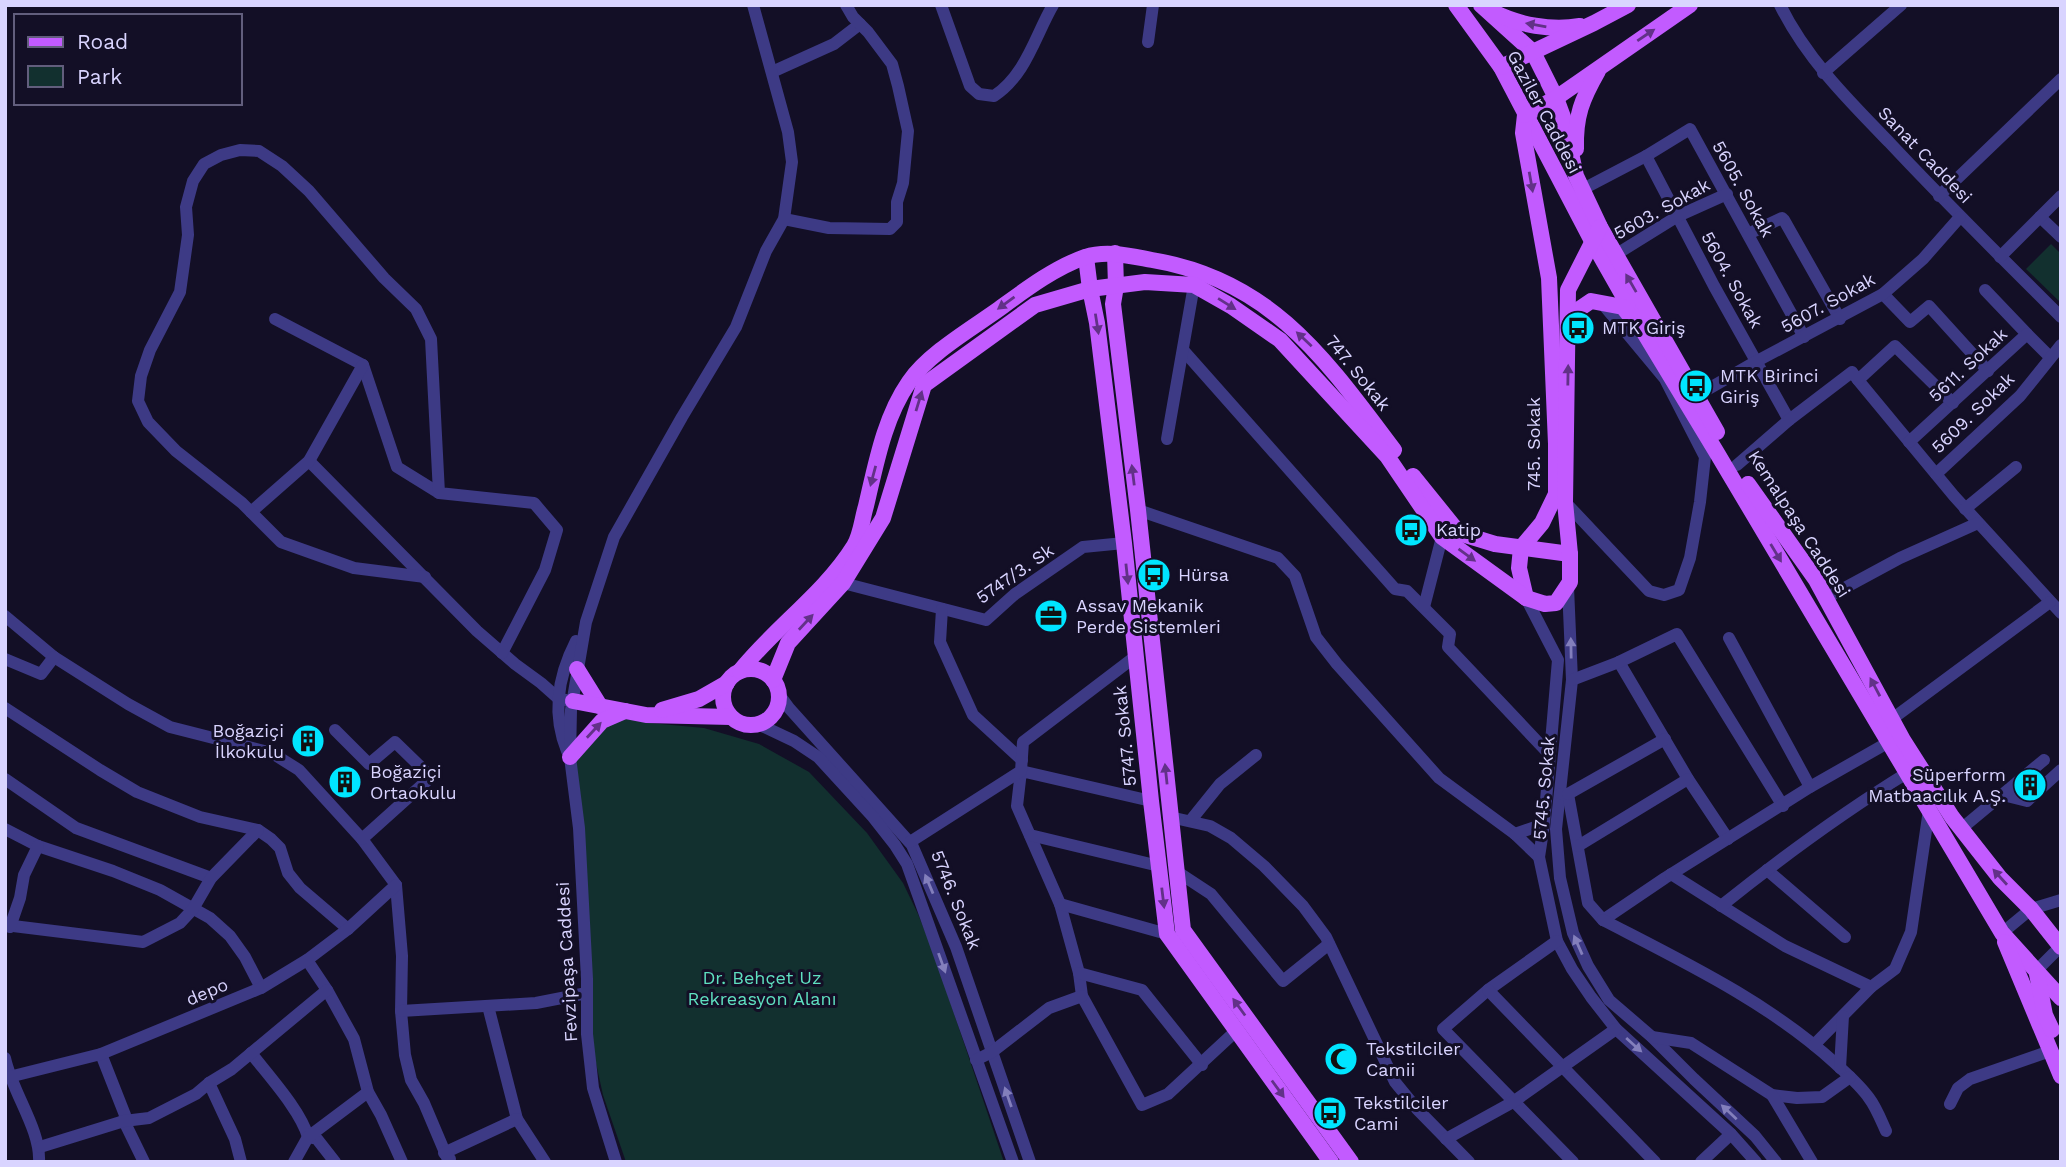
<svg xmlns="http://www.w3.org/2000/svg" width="2066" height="1167" font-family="'Work Sans',sans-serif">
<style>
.green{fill:#12302f}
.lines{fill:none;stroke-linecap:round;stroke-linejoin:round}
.minor{stroke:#3d3a85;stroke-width:12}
.major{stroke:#c25bff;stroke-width:16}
.oneway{fill:#623188}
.oneway2{fill:#837fbc}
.labels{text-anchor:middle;stroke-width:6;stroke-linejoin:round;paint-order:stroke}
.street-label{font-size:18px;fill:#d9d4ff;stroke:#130f26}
.poi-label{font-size:18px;fill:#d9d4ff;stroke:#130f26;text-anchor:start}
.park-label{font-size:18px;fill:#5fe0c0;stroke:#130f26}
</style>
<rect width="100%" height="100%" fill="#130f26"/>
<g class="green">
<path d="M 2051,244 L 2061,254 L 2061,303 L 2026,269 Z"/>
<path d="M 621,718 L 650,723 L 704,728 L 759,744 L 809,772 L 867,833 L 903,883 L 918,914 L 934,954 L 1004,1162 L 626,1162 L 603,1095 L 594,1054 L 574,765 L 578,740 Z"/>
</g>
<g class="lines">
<g class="minor">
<path d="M 941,5 L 970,86 L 979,94 L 994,96 C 1026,75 1035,36 1053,5"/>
<path d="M 1780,5 C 1806,58 1848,100 1889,142 C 1945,202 2003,259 2061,317"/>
<path d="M 1148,42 L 1153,5"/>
<path d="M 772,72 L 834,44 L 860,24"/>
<path d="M 1823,73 L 1901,5"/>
<path d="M 1646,156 L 1714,286 L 1789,420"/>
<path d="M 1583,189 L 1646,156 L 1690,129 L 1804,337"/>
<path d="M 1939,196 L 2061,79"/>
<path d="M 2040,217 L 2061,237"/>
<path d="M 784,219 L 829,228 L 890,229 L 897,222 L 897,202 L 903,183 L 908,131 L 898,86 L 892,64 L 868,32 L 853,17 L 846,5"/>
<path d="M 1748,234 L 1782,218 L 1784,220 L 1840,319"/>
<path d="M 1615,255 L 1678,216 L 1727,194"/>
<path d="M 2000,257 L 2061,196"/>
<path d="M 1985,290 L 2027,334"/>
<path d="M 1883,294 L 1910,322 L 1929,306 L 1988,371"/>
<path d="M 275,319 L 363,365 L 397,467 L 439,493"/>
<path d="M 1183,350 L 1395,589 L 1407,591 L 1450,634 L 1448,647 L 1550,755"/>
<path d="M 1858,380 L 1954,496 L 2061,613"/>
<path d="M 1696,396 L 1757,361 L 1883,294 L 1923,259 L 1960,217"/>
<path d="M 1167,439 L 1194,285"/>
<path d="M 1909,442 L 2027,334 L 2050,357"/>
<path d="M 309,461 L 477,631 L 515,664 L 541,683 L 559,699 L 573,701"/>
<path d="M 1737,465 L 1789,420 L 1852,372 L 1858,380 L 1895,346 L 1953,403"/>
<path d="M 1936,474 L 2020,396 L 2061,345"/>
<path d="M 1565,502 L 1649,591 L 1664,595 L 1679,590 L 1690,558 L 1700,502 L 1705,457 L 1665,379 L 1601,302"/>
<path d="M 1965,509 L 2016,467"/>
<path d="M 1138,510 L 1278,558 L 1295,576 L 1316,637 L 1337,664 L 1439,778 L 1515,834 L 1539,857"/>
<path d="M 251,512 L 309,461 L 363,365"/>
<path d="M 425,577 L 354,568 L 281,542 L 242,503 L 176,451 L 148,422 L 138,401 L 141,376 L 150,350 L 180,292 L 188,235 L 186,207 L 193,181 L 204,164 L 221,155 L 240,150 L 259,151 L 282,166 L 309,191 L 384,278 L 416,309 L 431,339 L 439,493 L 534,503 L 557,530 L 545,570 L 502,653"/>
<path d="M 843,583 L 986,620 L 1015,594 L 1083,547 L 1124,543"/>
<path d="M 1568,587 L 1572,680 L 1556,829 L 1560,878 L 1573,933 L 1588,966 L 1609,1000 L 1652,1037 L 1694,1079 L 1755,1136 L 1776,1162"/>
<path d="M 1526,598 L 1558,660 L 1544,824 L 1539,857 L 1557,941 L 1572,969 L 1591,997 L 1616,1029 L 1731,1134 L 1756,1162"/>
<path d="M 1826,598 L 1900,558 L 1978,523"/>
<path d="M 1424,607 L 1442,537"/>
<path d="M 942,609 L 940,642 L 973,715 L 1022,760"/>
<path d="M 5,616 L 54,657 L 128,704 L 170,727 L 272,753 L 299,770 L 362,839 L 396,885"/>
<path d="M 1729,638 L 1810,787"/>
<path d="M 5,659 L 41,674 L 54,657"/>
<path d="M 1619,662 L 1688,779 L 1728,839"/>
<path d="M 1572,680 L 1619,662 L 1677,634 L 1783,806"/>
<path d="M 778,693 L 789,708 L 912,845 L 956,947 L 1030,1162"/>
<path d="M 5,708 L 100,770 L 137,792 L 200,817 L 258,830 L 271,839 L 280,848 L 288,873 L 300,888 L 348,929"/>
<path d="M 1892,719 L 2050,602"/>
<path d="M 758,724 L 794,741 L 818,757 L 873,817 L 895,845 L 907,864 L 1013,1162"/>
<path d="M 335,730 L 369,764 L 395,742 L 431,777 L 362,839"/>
<path d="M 567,751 C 552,714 558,676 576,641"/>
<path d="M 5,779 L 76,828 L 211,878"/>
<path d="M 1561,794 L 1568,794 L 1588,903 L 1603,920 L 1665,878 L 1810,787 L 1889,742"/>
<path d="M 1568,794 L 1665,739"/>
<path d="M 2003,795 L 2027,801 L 2061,770"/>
<path d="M 1151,801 L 1021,771 L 1017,806 L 1060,904 L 1079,973 L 1082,996 L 1142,1105 L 1168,1094 L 1236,1031"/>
<path d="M 1170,817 L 1210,826 L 1231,838 L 1264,866 L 1303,906 L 1326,937 L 1395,1082 L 1417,1109 L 1469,1162"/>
<path d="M 1191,820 L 1220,784 L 1256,755"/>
<path d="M 5,829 L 38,846 L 113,871 L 160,890 L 210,918 L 230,936 L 245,957 L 261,988"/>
<path d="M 1961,829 L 2044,760"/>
<path d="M 1515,834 L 1544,824"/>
<path d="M 1030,835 L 1159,866"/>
<path d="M 910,842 L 1021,771 L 1023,742 L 1136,656"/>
<path d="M 1578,846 L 1688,779"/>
<path d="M 1767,870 L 1845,937"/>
<path d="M 1176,871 L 1211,894 L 1283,981 L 1329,944"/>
<path d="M 1671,874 L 1785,946 L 1871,987"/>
<path d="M 396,885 L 402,956 L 401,1011 L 405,1055 L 411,1080 L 424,1103 L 449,1162"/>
<path d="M 1060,904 L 1167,934"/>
<path d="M 1721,906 C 1781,858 1842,813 1907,773"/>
<path d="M 1603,920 C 1684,962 1768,1002 1835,1063 C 1847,1074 1860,1085 1869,1098 C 1876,1107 1881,1120 1886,1131"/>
<path d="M 5,925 L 143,942 L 180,923 L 193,909 L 211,878 L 258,830"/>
<path d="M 10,927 L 20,898 L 24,875 L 38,846"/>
<path d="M 2002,933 L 2031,909 L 2061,900"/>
<path d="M 1557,941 L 1488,990 L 1443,1029 L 1573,1162"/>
<path d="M 307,960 L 327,990 L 354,1039 L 368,1092 L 381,1115 L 402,1162"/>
<path d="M 2036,971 L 2061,946"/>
<path d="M 1079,973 L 1142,990 L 1202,1065"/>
<path d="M 1488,990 L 1655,1162"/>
<path d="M 488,1006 L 517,1119 L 545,1162"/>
<path d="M 401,1011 L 536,1003 L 587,993"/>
<path d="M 1652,1037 L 1691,1043 L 1772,1095 L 1797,1098 L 1822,1097 L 1850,1077"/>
<path d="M 1814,1045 L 1871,987 L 1895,969 L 1911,932 L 1929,810"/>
<path d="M 251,1053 C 268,1075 301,1111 308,1137 L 317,1139 L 335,1162"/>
<path d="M 101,1054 L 125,1115 L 124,1121 L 144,1162"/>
<path d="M 5,1058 C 12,1092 41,1130 39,1162"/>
<path d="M 976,1060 L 992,1052 L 1049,1008 L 1082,996"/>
<path d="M 1840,1068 L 1843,1016"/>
<path d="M 5,1078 L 101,1054 L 261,988 L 307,960 L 348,929 L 396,885"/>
<path d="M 209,1083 L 235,1139 L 241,1162"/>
<path d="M 1772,1095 L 1812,1162"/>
<path d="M 1950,1104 L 1958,1088 L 1970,1079 L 2050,1051"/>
<path d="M 1446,1139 L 1513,1102 L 1616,1029"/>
<path d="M 40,1147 L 124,1121 L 149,1118 L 196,1094 L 209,1083 L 232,1069 L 327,990"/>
<path d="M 450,1159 L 444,1153 L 517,1119"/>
<path d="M 294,1162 L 308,1137 L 368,1092"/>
<path d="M 616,1162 L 593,1088 L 587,1034 L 587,979 L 579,828 L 570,757 L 571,710 L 586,622 L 614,537 L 682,417 L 736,327 L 766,251 L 784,219 L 792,162 L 788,132 L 753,5"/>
<path d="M 1701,1162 L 1731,1134"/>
</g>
<g class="major">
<path d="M 1456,5 L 1501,67 L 1592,241 L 1642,329 L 1717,453 L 2002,933 L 2061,998"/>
<path d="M 1481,5 L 1533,52 L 1556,98 L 1563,117 L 1576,176 L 1600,227 L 1717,432"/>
<path d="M 1493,12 C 1519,25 1551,31 1580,26"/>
<path d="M 1501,67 L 1594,23 L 1628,5"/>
<path d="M 1525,115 L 1523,133 L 1549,278 L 1556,444 L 1556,494 L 1542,523 L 1521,548 L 1519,568 L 1526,598"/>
<path d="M 1525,115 L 1556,98 L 1690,5"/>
<path d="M 1576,149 C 1575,116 1582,99 1598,71"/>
<path d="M 1115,253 L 1116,286 L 1113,304 L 1138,510 L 1183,930 L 1351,1162"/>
<path d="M 1086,257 L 1090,289 L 1097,323 L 1124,543 L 1151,801 L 1167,934 L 1331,1162"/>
<path d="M 1569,316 L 1591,301 L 1623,307 L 1630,316"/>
<path d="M 1413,476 L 1459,533 L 1495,544 L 1570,554"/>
<path d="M 1748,484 L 1816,580 L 1903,740 L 1952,817 L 2000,878 L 2031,909 L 2061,947"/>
<path d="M 577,669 L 600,706"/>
<circle cx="751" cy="697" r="28"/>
<path d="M 740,671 C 775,627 824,594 854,546 C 861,535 862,519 866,506 C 876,464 884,418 909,382 C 928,354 971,329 999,309 C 1025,290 1054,268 1085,257 C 1107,250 1130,256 1152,260 C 1272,280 1326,360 1394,450"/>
<path d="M 773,680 L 788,643 L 843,583 L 883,518 L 924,385 L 1035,305 L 1090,289 L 1145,282 L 1194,285 L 1231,306 L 1280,340 L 1387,456 L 1442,537 L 1526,598 L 1545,604 L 1556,603 L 1570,582 L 1570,554 L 1565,502 L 1568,290 L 1600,227"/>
<path d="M 573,701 L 646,715 L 731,717"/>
<path d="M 662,710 L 699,699 L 727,683"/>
<path d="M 570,757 L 602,721 L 625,711"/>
<path d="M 2005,942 L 2061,1076"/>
<path d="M 2037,974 L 2045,1015 L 2052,1030"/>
</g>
</g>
<defs><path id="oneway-solid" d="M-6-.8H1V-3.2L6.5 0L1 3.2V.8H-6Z" transform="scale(1.75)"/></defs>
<g class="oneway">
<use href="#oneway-solid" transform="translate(1536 25) rotate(-170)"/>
<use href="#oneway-solid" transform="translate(1646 35) rotate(-34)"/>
<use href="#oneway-solid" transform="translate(1531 182) rotate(80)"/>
<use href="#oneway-solid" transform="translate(1631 283) rotate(-120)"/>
<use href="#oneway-solid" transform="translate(1006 303) rotate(144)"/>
<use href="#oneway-solid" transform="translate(1227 304) rotate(32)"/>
<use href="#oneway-solid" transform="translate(1097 324) rotate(81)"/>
<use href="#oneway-solid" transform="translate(1304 339) rotate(-137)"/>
<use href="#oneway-solid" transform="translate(1568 375) rotate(-89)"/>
<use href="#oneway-solid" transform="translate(919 401) rotate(-73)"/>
<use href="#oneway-solid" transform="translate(1133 475) rotate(-97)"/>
<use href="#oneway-solid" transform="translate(873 476) rotate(105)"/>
<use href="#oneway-solid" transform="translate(1776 553) rotate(59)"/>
<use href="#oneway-solid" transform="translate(1467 555) rotate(36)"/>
<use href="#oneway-solid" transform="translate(1127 574) rotate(84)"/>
<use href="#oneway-solid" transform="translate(806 622) rotate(-47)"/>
<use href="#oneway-solid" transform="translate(1875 687) rotate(-118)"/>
<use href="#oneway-solid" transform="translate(594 730) rotate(-47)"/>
<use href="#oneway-solid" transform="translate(1166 774) rotate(-96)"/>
<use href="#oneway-solid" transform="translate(2000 877) rotate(-132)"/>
<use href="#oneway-solid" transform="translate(1163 898) rotate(83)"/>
<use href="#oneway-solid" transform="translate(1239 1007) rotate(-126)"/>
<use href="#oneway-solid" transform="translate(1278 1089) rotate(54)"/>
</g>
<g class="oneway2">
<use href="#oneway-solid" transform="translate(1571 648) rotate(-91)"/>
<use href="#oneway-solid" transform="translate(929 884) rotate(-113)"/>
<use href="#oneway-solid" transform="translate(1578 945) rotate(-114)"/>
<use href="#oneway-solid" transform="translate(942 963) rotate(70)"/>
<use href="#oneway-solid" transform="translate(1634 1045) rotate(42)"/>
<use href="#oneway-solid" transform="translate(1008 1097) rotate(-109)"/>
<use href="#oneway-solid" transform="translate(1729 1112) rotate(-137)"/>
</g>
<defs>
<symbol id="bus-disc" viewBox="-11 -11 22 22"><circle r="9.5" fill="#00e5ff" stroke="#130f26"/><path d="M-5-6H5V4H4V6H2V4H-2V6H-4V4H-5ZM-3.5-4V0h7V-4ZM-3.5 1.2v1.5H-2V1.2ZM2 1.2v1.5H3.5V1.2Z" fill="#111"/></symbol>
<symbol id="office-disc" viewBox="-11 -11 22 22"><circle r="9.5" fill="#00e5ff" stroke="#130f26"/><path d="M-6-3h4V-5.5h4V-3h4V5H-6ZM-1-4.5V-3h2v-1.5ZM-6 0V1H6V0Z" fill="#111"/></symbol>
<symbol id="building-disc" viewBox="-11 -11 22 22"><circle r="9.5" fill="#00e5ff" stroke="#130f26"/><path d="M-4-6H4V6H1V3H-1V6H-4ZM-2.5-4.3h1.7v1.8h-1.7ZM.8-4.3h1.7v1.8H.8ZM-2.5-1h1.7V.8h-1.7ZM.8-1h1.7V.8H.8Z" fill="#111"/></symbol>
<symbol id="mosque-disc" viewBox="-11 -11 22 22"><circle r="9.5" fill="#00e5ff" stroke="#130f26"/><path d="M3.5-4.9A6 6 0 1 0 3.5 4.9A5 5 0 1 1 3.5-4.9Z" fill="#111"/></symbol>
</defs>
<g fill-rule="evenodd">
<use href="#bus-disc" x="1559" y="309" width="38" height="38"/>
<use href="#bus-disc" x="1677" y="367" width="38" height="38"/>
<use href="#bus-disc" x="1392" y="511" width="38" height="38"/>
<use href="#bus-disc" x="1135" y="556" width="38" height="38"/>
<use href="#office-disc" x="1032" y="597" width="38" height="38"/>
<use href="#building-disc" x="289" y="722" width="38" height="38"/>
<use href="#building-disc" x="326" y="763" width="38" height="38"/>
<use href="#building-disc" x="2011" y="766" width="38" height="38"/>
<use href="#mosque-disc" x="1322" y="1040" width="38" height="38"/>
<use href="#bus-disc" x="1311" y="1094" width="38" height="38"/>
</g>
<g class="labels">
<g class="street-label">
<text transform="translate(1544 112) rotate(62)" y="6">Gaziler Caddesi</text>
<text transform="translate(1925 155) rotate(46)" y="6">Sanat Caddesi</text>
<text transform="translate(1743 189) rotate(61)" y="6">5605. Sokak</text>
<text transform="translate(1662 209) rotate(-29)" y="6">5603. Sokak</text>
<text transform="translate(1732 280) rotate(61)" y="6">5604. Sokak</text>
<text transform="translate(1828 303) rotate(-29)" y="6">5607. Sokak</text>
<text transform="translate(1968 365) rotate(-43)" y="6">5611. Sokak</text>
<text transform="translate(1358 373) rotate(51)" y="6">747. Sokak</text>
<text transform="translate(1973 413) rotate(-44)" y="6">5609. Sokak</text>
<text transform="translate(1534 444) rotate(-90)" y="6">745. Sokak</text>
<text transform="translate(1799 524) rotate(57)" y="6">Kemalpaşa Caddesi</text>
<text transform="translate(1015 574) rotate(-35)" y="6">5747/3. Sk</text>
<text transform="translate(1125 736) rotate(-96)" y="6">5747. Sokak</text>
<text transform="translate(1544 788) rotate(-85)" y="6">5745. Sokak</text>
<text transform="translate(956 900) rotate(68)" y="6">5746. Sokak</text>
<text transform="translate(567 962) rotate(-93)" y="6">Fevzipaşa Caddesi</text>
<text transform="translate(207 992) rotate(-23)" y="6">depo</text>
</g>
<g class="poi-label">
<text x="1602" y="334">MTK Giriş</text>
<text x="1720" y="382">MTK Birinci<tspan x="1720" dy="21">Giriş</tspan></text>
<text x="1436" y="536">Katip</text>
<text x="1178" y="581">Hürsa</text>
<text x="1076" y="612">Assav Mekanik<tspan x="1076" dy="21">Perde Sistemleri</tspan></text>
<text x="284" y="737" text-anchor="end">Boğaziçi<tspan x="284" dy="21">İlkokulu</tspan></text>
<text x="370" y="778">Boğaziçi<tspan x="370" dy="21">Ortaokulu</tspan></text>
<text x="2006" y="781" text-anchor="end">Süperform<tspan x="2006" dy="21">Matbaacılık A.Ş.</tspan></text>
<text x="1366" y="1055">Tekstilciler<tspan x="1366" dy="21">Camii</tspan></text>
<text x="1354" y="1109">Tekstilciler<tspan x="1354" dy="21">Cami</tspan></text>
</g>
<g class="park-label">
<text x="762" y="984">Dr. Behçet Uz<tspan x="762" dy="21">Rekreasyon Alanı</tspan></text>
</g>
</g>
<rect width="2066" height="1167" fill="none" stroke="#d9d4ff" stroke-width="14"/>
<rect x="14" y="14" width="228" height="91" fill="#130f26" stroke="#625e7d" stroke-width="2"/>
<rect x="28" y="37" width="35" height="10" fill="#c25bff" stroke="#625e7d" stroke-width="2"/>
<text x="77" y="49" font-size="21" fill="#d9d4ff">Road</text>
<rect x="28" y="66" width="35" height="21" fill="#12302f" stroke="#625e7d" stroke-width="2"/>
<text x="77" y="84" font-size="21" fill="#d9d4ff">Park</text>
</svg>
